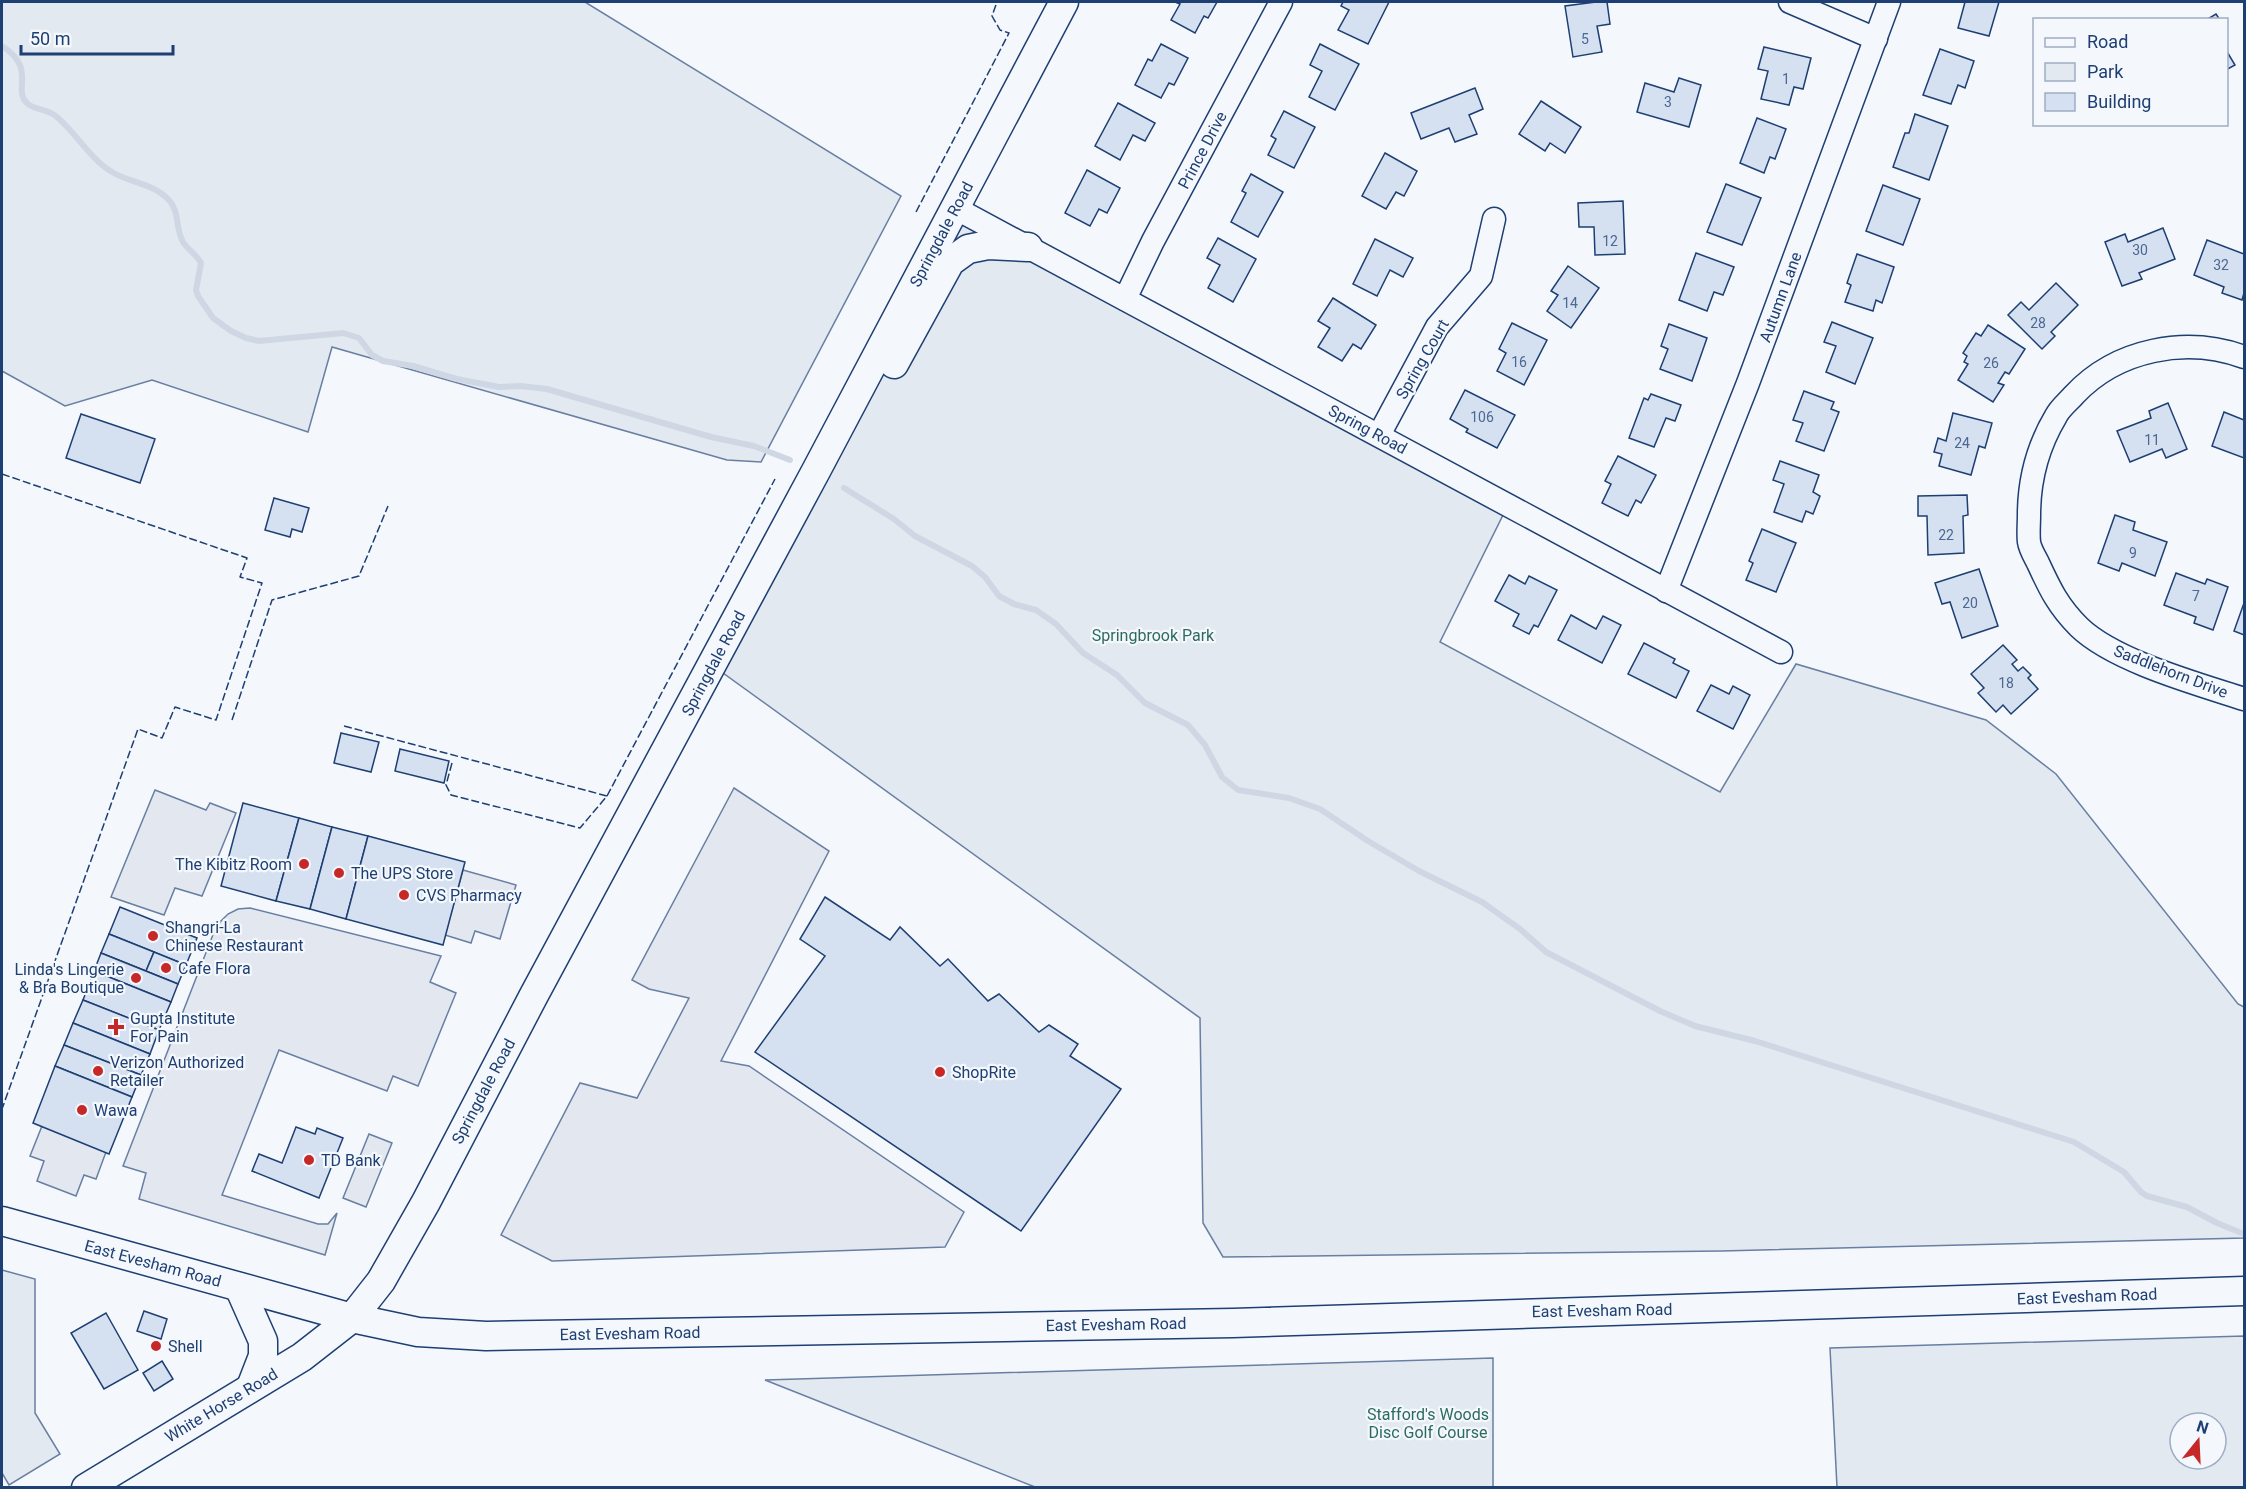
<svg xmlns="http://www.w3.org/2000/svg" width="2246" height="1489" font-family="Roboto,sans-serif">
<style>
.green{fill:#e3e9f0;stroke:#687fa3;stroke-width:1.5;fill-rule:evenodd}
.parking{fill:#e3e8f0;stroke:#687fa3;stroke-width:1.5}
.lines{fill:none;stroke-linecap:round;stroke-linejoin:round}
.stream{stroke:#cfd7e4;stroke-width:6}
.building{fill:#d5e0f0;stroke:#1d3f73;stroke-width:1.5}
.minor-casing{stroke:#1d3f73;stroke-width:25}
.major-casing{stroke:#1d3f73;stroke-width:31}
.minor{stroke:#f4f7fb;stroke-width:22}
.major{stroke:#f4f7fb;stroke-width:28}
.fence{stroke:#1d3f73;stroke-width:1.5;stroke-dasharray:8 3;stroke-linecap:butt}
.poi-dot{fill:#c62828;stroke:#f4f7fb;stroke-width:2}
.labels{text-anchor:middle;stroke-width:4.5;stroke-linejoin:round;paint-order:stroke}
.number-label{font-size:14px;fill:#4b6792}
.street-label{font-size:16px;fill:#1d3f73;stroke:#f4f7fb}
.park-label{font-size:16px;fill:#2c6c60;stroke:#f4f7fb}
.poi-label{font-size:16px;fill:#1d3f73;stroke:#f4f7fb;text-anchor:start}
</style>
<rect width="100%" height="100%" fill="#f4f7fb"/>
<g class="green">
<path d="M 2,2 L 585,2 L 901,196 L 761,462 L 727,460 L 332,347 L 308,432 L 152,380 L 65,406 L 2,371 Z"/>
<path d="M 955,208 L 1508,505 L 1440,642 L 1720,792 L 1796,664 L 1986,720 L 2056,774 L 2238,1004 L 2244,1007 L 2244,1238 L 1721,1251 L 1223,1257 L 1203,1223 L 1200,1018 L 712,665 Z"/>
<path d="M 2,1270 L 35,1279 L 35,1413 L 60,1454 L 9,1485 L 2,1473 Z"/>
<path d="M 2244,1336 L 2244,1487 L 1837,1487 L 1830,1348 ZM 2180,1423 L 2216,1423 L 2216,1459 L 2180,1459 Z"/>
<path d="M 1493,1358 L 1493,1488 L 1035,1487 L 765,1380 Z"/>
</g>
<g class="parking">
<path d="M 734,788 L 829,851 L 721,1061 L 749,1066 L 964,1212 L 945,1247 L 552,1261 L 501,1235 L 580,1083 L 637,1098 L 689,998 L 649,989 L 632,980 Z"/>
<path d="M 155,790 L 206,810 L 210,803 L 236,813 L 202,896 L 175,888 L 164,915 L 111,897 Z"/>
<path d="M 463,870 L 516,885 L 500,939 L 475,931 L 471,943 L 445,935 Z"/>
<path d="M 250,908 L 441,956 L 430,982 L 456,993 L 418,1086 L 393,1076 L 387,1091 L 279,1050 L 222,1195 L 318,1224 L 328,1224 L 337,1213 L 325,1255 L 139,1199 L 146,1173 L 123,1166 L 214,932 L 220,922 L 228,914 L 238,909 Z"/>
<path d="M 42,1126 L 106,1152 L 96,1179 L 84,1175 L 76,1196 L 37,1181 L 44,1161 L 30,1156 Z"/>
<path d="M 369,1134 L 392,1143 L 366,1207 L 343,1198 Z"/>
</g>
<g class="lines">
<g class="stream">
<path d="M 2,46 C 38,69 11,90 28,104 C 35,110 48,109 57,117 C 76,133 90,159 112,172 C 130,183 153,183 169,200 C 180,212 175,228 183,242 C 188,250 197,255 201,263 L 196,290 L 198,296 L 213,318 L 231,331 L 246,338 L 259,341 L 343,333 L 359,338 L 372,355 L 383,361 L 413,366 L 457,379 L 499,387 L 521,386 L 547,389 L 711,437 L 754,446 L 790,460"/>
<path d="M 844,488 L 894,519 L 915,536 L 972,566 L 985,577 L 999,596 L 1014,604 L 1036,610 L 1056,624 L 1083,653 L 1117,675 L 1145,703 L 1188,725 L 1205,745 L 1222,777 L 1238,790 L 1289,798 L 1320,809 L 1368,841 L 1419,871 L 1482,902 L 1520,929 L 1546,952 L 1660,1011 L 1695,1026 L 1755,1041 L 2074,1142 L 2124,1172 L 2141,1192 L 2147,1196 L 2187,1207 L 2217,1223 L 2244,1234"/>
</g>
</g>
<g class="building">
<path d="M 1175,2 L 1217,2 L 1208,18 L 1204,16 L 1195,33 L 1171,20 L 1180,4 Z"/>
<path d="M 1343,2 L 1389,2 L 1368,44 L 1338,30 L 1349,10 L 1341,6 Z"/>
<path d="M 1596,2 L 1607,2 L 1610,24 L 1597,26 L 1602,52 L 1573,57 L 1565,6 Z"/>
<path d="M 1965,2 L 1999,2 L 1989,36 L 1958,28 Z"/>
<path d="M 2216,14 L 2220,20 L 2206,20 Z"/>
<path d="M 1161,44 L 1188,58 L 1174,85 L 1169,83 L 1161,98 L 1135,85 L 1148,59 L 1152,61 Z"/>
<path d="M 1320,44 L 1359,64 L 1335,110 L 1309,97 L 1322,71 L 1310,65 Z"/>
<path d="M 1764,47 L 1811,58 L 1803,89 L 1794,87 L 1789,105 L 1761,99 L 1768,71 L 1758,69 Z"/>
<path d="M 1940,49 L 1974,61 L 1965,88 L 1958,85 L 1951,104 L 1923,95 Z"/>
<path d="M 2226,50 L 2235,65 L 2226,70 Z"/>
<path d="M 1679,78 L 1701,85 L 1689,127 L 1637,112 L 1645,83 L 1674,92 Z"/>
<path d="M 1475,88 L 1483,109 L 1469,115 L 1477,134 L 1455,142 L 1449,128 L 1421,139 L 1411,113 Z"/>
<path d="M 1541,101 L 1581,127 L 1565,153 L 1550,143 L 1545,151 L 1519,134 Z"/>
<path d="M 1118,103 L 1155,123 L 1145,141 L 1133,135 L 1120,160 L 1095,146 Z"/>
<path d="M 1284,111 L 1315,127 L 1294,168 L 1268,155 L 1276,139 L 1271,136 Z"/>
<path d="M 1915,114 L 1948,126 L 1929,180 L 1893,167 L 1905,133 L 1909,133 Z"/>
<path d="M 1757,118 L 1786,129 L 1775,159 L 1770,157 L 1764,173 L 1740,163 Z"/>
<path d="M 1385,153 L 1417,171 L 1404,196 L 1396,192 L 1386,209 L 1362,196 Z"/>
<path d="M 1087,170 L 1120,188 L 1107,213 L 1099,209 L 1090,226 L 1065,213 Z"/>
<path d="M 1251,174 L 1283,192 L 1258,237 L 1231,222 L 1246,193 L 1242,191 Z"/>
<path d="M 1726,184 L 1761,198 L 1742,245 L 1707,232 Z"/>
<path d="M 1883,185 L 1920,199 L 1903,245 L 1866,231 Z"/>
<path d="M 1623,201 L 1625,254 L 1595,255 L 1594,227 L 1579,227 L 1578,203 Z"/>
<path d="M 2163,228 L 2175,259 L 2139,273 L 2142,279 L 2122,286 L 2105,242 L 2125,234 L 2128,242 Z"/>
<path d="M 1218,238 L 1256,259 L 1233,302 L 1208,288 L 1220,265 L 1207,258 Z"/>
<path d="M 1375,239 L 1413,258 L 1403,277 L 1390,270 L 1377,296 L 1353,284 Z"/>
<path d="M 2207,240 L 2244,254 L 2244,293 L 2242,300 L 2222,293 L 2224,287 L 2194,275 Z"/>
<path d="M 1696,253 L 1734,267 L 1723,295 L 1714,292 L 1707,311 L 1679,300 Z"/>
<path d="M 1857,254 L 1894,267 L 1882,303 L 1876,300 L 1873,311 L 1845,302 L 1851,285 L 1847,283 Z"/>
<path d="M 1568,266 L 1599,288 L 1571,328 L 1547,311 L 1558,295 L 1551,291 Z"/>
<path d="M 2056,283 L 2078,305 L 2051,332 L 2055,336 L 2042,349 L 2008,315 L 2021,302 L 2029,310 Z"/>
<path d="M 1333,298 L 1376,325 L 1361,349 L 1353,344 L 1342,361 L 1318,347 L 1330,328 L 1318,321 Z"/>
<path d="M 1832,322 L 1873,338 L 1855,384 L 1826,372 L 1836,346 L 1824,342 Z"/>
<path d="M 1512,323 L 1547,340 L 1524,385 L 1497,371 L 1506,353 L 1499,349 Z"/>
<path d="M 1669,324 L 1707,338 L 1692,381 L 1660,369 L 1668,349 L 1661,346 Z"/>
<path d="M 1988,325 L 2025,349 L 2009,374 L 2005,372 L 1998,383 L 2004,385 L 1993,402 L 1958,380 L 1968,364 L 1964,362 L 1967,356 L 1963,353 L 1976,333 L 1981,336 Z"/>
<path d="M 1465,390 L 1515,415 L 1497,448 L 1466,432 L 1468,429 L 1450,419 Z"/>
<path d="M 1804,391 L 1834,402 L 1831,409 L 1839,412 L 1824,451 L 1796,441 L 1803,423 L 1793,420 Z"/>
<path d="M 1651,394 L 1681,405 L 1675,421 L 1666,418 L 1654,447 L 1629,438 L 1644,398 L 1648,400 Z"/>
<path d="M 2168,403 L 2187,449 L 2166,458 L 2162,449 L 2130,462 L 2117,431 L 2151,418 L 2149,411 Z"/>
<path d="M 2224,412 L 2244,420 L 2244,458 L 2212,446 Z"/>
<path d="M 1953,413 L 1992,423 L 1985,448 L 1979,446 L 1971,475 L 1939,466 L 1942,454 L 1934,452 L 1938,438 L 1946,441 Z"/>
<path d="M 81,414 L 155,439 L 140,483 L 66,458 Z"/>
<path d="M 1618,456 L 1656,475 L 1641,503 L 1636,500 L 1628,516 L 1602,503 L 1611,484 L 1605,481 Z"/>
<path d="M 1780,461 L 1819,475 L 1813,492 L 1820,496 L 1813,514 L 1806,511 L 1802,522 L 1774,512 L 1784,484 L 1773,480 Z"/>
<path d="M 1967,495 L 1968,515 L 1963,516 L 1964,553 L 1928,555 L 1927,516 L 1918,516 L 1918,496 Z"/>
<path d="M 274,498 L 309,508 L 302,532 L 292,529 L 290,537 L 265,530 Z"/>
<path d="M 2115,515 L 2135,522 L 2133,530 L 2167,542 L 2155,576 L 2122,563 L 2119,571 L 2098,563 Z"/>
<path d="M 1762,529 L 1796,543 L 1776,592 L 1746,580 L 1753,563 L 1749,561 Z"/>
<path d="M 1979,569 L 1998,626 L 1962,638 L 1950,602 L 1942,604 L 1935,583 Z"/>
<path d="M 2176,573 L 2205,584 L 2207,579 L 2228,587 L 2213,630 L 2194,623 L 2196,617 L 2164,605 Z"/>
<path d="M 1509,575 L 1525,584 L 1529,576 L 1557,590 L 1538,627 L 1534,625 L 1529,634 L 1513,626 L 1519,614 L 1495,601 Z"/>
<path d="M 2244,603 L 2244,635 L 2234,631 Z"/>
<path d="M 1571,615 L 1596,629 L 1603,616 L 1621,625 L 1602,663 L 1558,640 Z"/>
<path d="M 1644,643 L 1675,659 L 1673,663 L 1689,671 L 1676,698 L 1628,674 Z"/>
<path d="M 2003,645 L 2017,660 L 2012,664 L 2018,671 L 2023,667 L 2031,675 L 2028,678 L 2038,689 L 2011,714 L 2003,705 L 1996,712 L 1978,693 L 1984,688 L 1971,674 Z"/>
<path d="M 1711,685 L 1729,694 L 1733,686 L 1750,695 L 1733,729 L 1697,711 Z"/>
<path d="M 341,733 L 379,742 L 371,772 L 334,763 Z"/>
<path d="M 400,749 L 449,761 L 444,783 L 395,771 Z"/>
<path d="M 243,803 L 299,818 L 276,901 L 221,886 Z"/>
<path d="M 299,818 L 332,827 L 310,909 L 276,901 Z"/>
<path d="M 332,827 L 368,836 L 346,919 L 310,909 Z"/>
<path d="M 368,836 L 465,862 L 443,945 L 346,919 Z"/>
<path d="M 825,897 L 890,940 L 900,927 L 940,966 L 948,959 L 988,1001 L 999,994 L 1039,1032 L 1049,1025 L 1078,1044 L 1070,1056 L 1121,1089 L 1021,1231 L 755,1052 L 825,956 L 800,939 Z"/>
<path d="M 120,907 L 197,938 L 186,965 L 109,934 Z"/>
<path d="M 109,934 L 154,952 L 146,971 L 101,953 Z"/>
<path d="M 154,952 L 186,965 L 178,984 L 146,971 Z"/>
<path d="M 101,953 L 178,984 L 171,1002 L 94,971 Z"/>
<path d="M 94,971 L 171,1002 L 159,1030 L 83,1000 Z"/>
<path d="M 83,1000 L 159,1030 L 150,1054 L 73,1023 Z"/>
<path d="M 73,1023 L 150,1054 L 141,1075 L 64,1045 Z"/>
<path d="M 64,1045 L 141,1075 L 132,1097 L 55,1066 Z"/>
<path d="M 55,1066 L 132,1097 L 109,1154 L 33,1123 Z"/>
<path d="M 296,1127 L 315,1134 L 317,1128 L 343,1138 L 319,1198 L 252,1171 L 259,1154 L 282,1163 Z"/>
<path d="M 144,1311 L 167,1319 L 161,1339 L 137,1331 Z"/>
<path d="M 106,1313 L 138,1370 L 104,1389 L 71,1333 Z"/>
<path d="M 162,1361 L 173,1379 L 154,1391 L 143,1373 Z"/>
</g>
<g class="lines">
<defs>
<g id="minor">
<path d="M 1790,2 L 1876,39"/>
<path d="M 955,208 L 1781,652"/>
<path d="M 1125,299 L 1153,241 L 1281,2"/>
<path d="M 2244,357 C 2186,336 2117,349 2074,395 C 2068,402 2060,408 2056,416 C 2038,446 2029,480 2029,515 C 2029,524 2028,534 2029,542 C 2030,549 2035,557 2038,563 C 2050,589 2058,606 2079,627 C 2114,661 2198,684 2244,699"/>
<path d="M 1379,435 L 1437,327 L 1481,276 L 1494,219"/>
<path d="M 1666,591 L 1748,383 L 1889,2"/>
</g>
<g id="major">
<path d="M 894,364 L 950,262 L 968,249 L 988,245 L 1028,247"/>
<path d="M 2,1221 L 352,1318 L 418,1332 L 486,1336 L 1233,1323 L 2244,1291"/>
<path d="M 239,1287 L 263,1341 L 263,1356 L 251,1387"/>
<path d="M 86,1488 L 302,1357 L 352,1318 L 381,1281 L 426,1202 L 534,995 L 817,469 L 1064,2"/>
</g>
</defs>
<use href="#minor" class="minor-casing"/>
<use href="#major" class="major-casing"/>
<use href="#minor" class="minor"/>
<use href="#major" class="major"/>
<g class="fence">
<path d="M 916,212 L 1009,33 L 1000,30 L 992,16 L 997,2"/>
<path d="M 2,474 L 247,558 L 240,577 L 262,583 L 216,720 L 175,707 L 162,738 L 138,729 L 2,1109"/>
<path d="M 232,720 L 272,600 L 359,576 L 388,506"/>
<path d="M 344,726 L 607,796"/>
<path d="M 452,763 L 446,785 L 451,795 L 580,828 L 607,796 L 775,479"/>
</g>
</g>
<g class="poi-dot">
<circle cx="304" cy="864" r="6"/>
<circle cx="339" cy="873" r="6"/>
<circle cx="404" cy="895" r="6"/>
<circle cx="153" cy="936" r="6"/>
<circle cx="166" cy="968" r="6"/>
<circle cx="136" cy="978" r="6"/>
<path d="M113 1018h6v6h6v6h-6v6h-6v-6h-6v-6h6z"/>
<circle cx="98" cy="1071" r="6"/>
<circle cx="940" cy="1072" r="6"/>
<circle cx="82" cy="1110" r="6"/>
<circle cx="309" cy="1160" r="6"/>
<circle cx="156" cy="1346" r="6"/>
</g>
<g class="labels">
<g class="number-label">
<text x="1585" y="44">5</text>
<text x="1786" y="84">1</text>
<text x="1668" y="107">3</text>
<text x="1610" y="246">12</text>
<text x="2140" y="255">30</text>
<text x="2221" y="270">32</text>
<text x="1570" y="308">14</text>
<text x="2038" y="328">28</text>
<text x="1519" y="367">16</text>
<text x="1991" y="368">26</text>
<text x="1482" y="422">106</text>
<text x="2152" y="445">11</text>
<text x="1962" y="448">24</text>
<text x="1946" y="540">22</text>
<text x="2133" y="558">9</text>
<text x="2196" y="601">7</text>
<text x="1970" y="608">20</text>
<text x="2006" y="688">18</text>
</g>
<g class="street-label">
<text transform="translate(1202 150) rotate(-62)" y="6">Prince Drive</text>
<text transform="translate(941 234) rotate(-62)" y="6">Springdale Road</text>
<text transform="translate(1780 297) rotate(-70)" y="6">Autumn Lane</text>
<text transform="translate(1422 359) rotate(-60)" y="6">Spring Court</text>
<text transform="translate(1368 429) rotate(28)" y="6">Spring Road</text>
<text transform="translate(713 663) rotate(-62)" y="6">Springdale Road</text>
<text transform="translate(2171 671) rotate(21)" y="6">Saddlehorn Drive</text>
<text transform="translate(483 1091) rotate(-62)" y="6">Springdale Road</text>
<text transform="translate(153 1263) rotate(15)" y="6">East Evesham Road</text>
<text transform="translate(2087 1296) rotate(-2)" y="6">East Evesham Road</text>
<text transform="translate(1602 1310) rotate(-1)" y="6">East Evesham Road</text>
<text transform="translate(1116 1324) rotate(-1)" y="6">East Evesham Road</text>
<text transform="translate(630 1333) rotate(-1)" y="6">East Evesham Road</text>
<text transform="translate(221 1405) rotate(-31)" y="6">White Horse Road</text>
</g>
<g class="park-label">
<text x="1153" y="641">Springbrook Park</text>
<text x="1428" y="1420">Stafford's Woods<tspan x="1428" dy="18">Disc Golf Course</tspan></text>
</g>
<g class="poi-label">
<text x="292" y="870" text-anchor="end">The Kibitz Room</text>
<text x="351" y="879">The UPS Store</text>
<text x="416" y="901">CVS Pharmacy</text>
<text x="165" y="933">Shangri-La<tspan x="165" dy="18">Chinese Restaurant</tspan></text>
<text x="178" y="974">Cafe Flora</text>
<text x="124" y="975" text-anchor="end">Linda's Lingerie<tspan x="124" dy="18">&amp; Bra Boutique</tspan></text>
<text x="130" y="1024">Gupta Institute<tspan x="130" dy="18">For Pain</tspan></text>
<text x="110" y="1068">Verizon Authorized<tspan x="110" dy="18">Retailer</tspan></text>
<text x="952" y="1078">ShopRite</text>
<text x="94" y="1116">Wawa</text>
<text x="321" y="1166">TD Bank</text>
<text x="168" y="1352">Shell</text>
</g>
</g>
<rect width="2246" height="1489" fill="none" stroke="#1d3f73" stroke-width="6"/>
<rect x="2033" y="18" width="195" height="108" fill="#f4f7fb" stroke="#9eadc5" stroke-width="1.5"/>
<rect x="2045" y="38" width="30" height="9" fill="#f4f7fb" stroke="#9eadc5" stroke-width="1.5"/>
<text x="2087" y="48" font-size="18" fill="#1d3f73">Road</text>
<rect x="2045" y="63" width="30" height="18" fill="#e3e9f0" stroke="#9eadc5" stroke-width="1.5"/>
<text x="2087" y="78" font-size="18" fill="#1d3f73">Park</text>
<rect x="2045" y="93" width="30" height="18" fill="#d5e0f0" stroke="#9eadc5" stroke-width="1.5"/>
<text x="2087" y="108" font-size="18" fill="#1d3f73">Building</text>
<g transform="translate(2198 1441) rotate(18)"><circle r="28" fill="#f4f7fb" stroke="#9eadc5" stroke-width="1.5"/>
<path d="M0-4.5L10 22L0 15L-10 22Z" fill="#c62828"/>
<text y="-9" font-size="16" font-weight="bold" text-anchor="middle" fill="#1d3f73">N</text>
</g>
<path d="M21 45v9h152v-9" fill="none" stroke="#1d3f73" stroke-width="3"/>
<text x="30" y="45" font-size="18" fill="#1d3f73" stroke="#f4f7fb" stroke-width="4.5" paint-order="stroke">50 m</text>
</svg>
